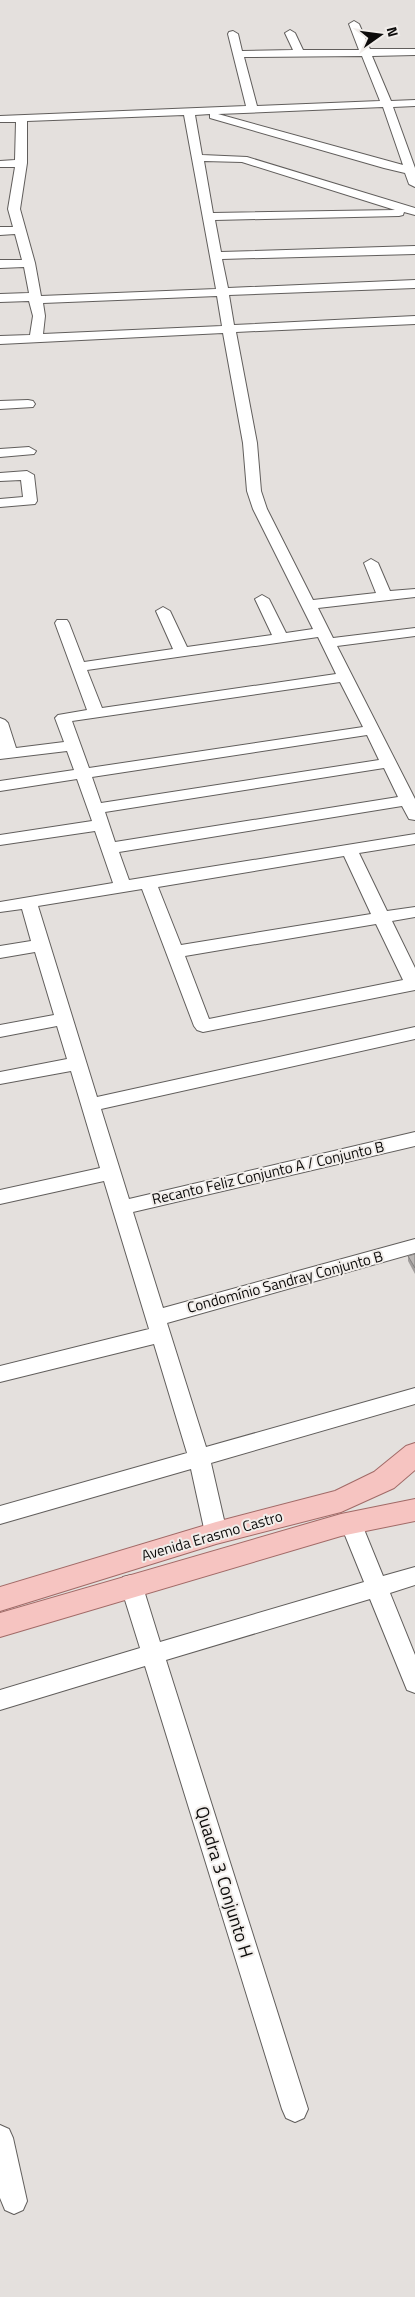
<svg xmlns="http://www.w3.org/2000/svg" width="415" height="2297" font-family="'Titillium Web',sans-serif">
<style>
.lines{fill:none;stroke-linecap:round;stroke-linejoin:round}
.minor-casing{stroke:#615e5c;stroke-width:2}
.major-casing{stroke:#a16a67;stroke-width:2}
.minor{fill:#fff;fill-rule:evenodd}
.major{fill:#f6c4c1;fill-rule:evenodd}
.wall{fill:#a19d9c}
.building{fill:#bbb7b5;stroke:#83807f}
.labels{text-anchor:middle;stroke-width:4;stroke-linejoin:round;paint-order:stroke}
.street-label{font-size:15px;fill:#0d0c0b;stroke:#f1edea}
.near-street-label{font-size:18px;fill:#0d0c0b;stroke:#f1edea}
</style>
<rect width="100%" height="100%" fill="#e4e0dd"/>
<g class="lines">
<defs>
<g id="minor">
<path d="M 354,21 L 359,24 L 370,49 L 415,49 L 415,55 L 372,56 L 391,101 L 415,100 L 415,106 L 393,107 L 415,168 L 415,187 L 409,184 L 405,173 L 384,168 L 210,118 L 210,114 L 195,115 L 202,155 L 247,157 L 415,208 L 415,215 L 404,212 L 403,215 L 399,216 L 215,220 L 221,252 L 415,246 L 415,254 L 222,259 L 228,288 L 415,280 L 415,288 L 229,295 L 234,325 L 415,316 L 415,324 L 236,332 L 257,443 L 261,491 L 267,509 L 313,600 L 376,593 L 364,563 L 371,559 L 378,563 L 390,591 L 415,589 L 415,597 L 318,608 L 333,638 L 415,628 L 415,636 L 337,646 L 415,799 L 415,820 L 409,819 L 402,806 L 119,852 L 129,880 L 415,834 L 415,844 L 359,853 L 387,911 L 415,907 L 415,917 L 392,921 L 415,968 L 415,990 L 203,1032 L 197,1030 L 194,1026 L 142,889 L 38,906 L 97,1097 L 415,1027 L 415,1039 L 101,1109 L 129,1199 L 415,1132 L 415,1146 L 133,1212 L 163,1308 L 415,1239 L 415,1253 L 167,1323 L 206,1447 L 415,1388 L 415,1404 L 211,1463 L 227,1533 L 224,1539 L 216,1542 L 208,1539 L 205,1533 L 191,1469 L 0,1524 L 0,1506 L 187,1453 L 154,1344 L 0,1382 L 0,1366 L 149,1329 L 104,1181 L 0,1204 L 0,1190 L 100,1168 L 71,1071 L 0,1084 L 0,1072 L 67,1059 L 57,1026 L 0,1037 L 0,1025 L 54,1015 L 35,952 L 0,958 L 0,946 L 31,941 L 22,909 L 0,912 L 0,902 L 113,883 L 95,831 L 0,845 L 0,835 L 92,821 L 77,779 L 0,791 L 0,781 L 74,770 L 67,751 L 0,759 L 0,718 L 5,720 L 8,723 L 16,748 L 64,742 L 55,718 L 58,715 L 87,710 L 55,623 L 57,620 L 67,620 L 69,623 L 84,662 L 173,649 L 156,611 L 163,607 L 170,611 L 187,647 L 272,635 L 255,599 L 262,595 L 269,599 L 286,633 L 313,629 L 253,509 L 247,491 L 243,443 L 223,333 L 0,344 L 0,336 L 30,335 L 33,316 L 29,301 L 0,302 L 0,294 L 29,293 L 24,267 L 0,268 L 0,260 L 22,260 L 15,234 L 0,235 L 0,227 L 13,227 L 8,209 L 15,167 L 0,167 L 0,161 L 15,160 L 16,122 L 0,122 L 0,116 L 246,106 L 228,34 L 229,32 L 233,31 L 238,34 L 242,51 L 293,50 L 285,33 L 290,30 L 295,33 L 303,50 L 359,50 L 349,24 ZM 362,56 L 380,101 L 257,106 L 244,57 ZM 383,107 L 403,165 L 218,114 ZM 184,115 L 216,289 L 41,296 L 35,263 L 20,209 L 27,163 L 27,121 ZM 204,161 L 242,162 L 395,210 L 213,213 ZM 217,296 L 222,326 L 43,334 L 45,316 L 43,303 ZM 318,637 L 336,674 L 102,708 L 87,670 ZM 340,682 L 363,727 L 89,768 L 72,721 ZM 367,735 L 379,760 L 101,803 L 92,777 ZM 384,768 L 398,797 L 115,842 L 105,812 ZM 344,856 L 371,914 L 181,945 L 158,887 ZM 376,924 L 403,980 L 209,1019 L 185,956 Z"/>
<path d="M 28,400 L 33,401 L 35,404 L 33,407 L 0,409 L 0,401 Z"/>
<path d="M 29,447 L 36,451 L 34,454 L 0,457 L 0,449 Z"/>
<path d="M 27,471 L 34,475 L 37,501 L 35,504 L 0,507 L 0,499 L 23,497 L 21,480 L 0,481 L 0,473 Z"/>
<path d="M 351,1514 L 359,1517 L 383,1576 L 415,1567 L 415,1585 L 390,1593 L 415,1655 L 415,1693 L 407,1690 L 370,1599 L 166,1660 L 308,2109 L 304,2118 L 295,2122 L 286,2118 L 282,2109 L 145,1666 L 0,1710 L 0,1690 L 140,1648 L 120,1584 L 123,1577 L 131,1575 L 139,1577 L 142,1584 L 160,1642 L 364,1582 L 340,1523 L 343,1517 Z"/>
<path d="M 0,2125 L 9,2129 L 13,2138 L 27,2201 L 23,2210 L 14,2214 L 5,2210 L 0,2198 Z"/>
</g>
<g id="major">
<path d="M 415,1443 L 415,1470 L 394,1488 L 341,1512 L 216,1544 L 0,1611 L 0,1587 L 216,1522 L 335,1491 L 374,1472 L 406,1446 Z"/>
<path d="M 415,1499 L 415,1521 L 341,1536 L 0,1637 L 0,1613 L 341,1514 Z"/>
</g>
</defs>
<use href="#minor" class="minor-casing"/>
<use href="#major" class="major-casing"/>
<use href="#minor" class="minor"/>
<use href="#major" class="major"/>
</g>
<path class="wall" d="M 415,1254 L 415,1274 L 408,1261 L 408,1256 Z"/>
<path class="building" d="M 415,1254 L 415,1268 L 408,1256 Z"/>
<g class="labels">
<g class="street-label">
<text transform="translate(268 1173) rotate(-13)" y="5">Recanto Feliz Conjunto A / Conjunto B</text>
<text transform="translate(285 1282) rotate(-15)" y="5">Condomínio Sandray Conjunto B</text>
<text transform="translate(212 1536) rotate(-16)" y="5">Avenida Erasmo Castro</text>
</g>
<g class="near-street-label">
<text transform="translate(224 1882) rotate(73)" y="6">Quadra 3 Conjunto H</text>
</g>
</g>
<g transform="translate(380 35) rotate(76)" stroke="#f1edea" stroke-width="4" paint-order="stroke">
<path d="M0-4L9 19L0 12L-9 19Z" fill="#0d0c0b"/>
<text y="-8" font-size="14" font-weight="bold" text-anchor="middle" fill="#0d0c0b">N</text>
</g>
</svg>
